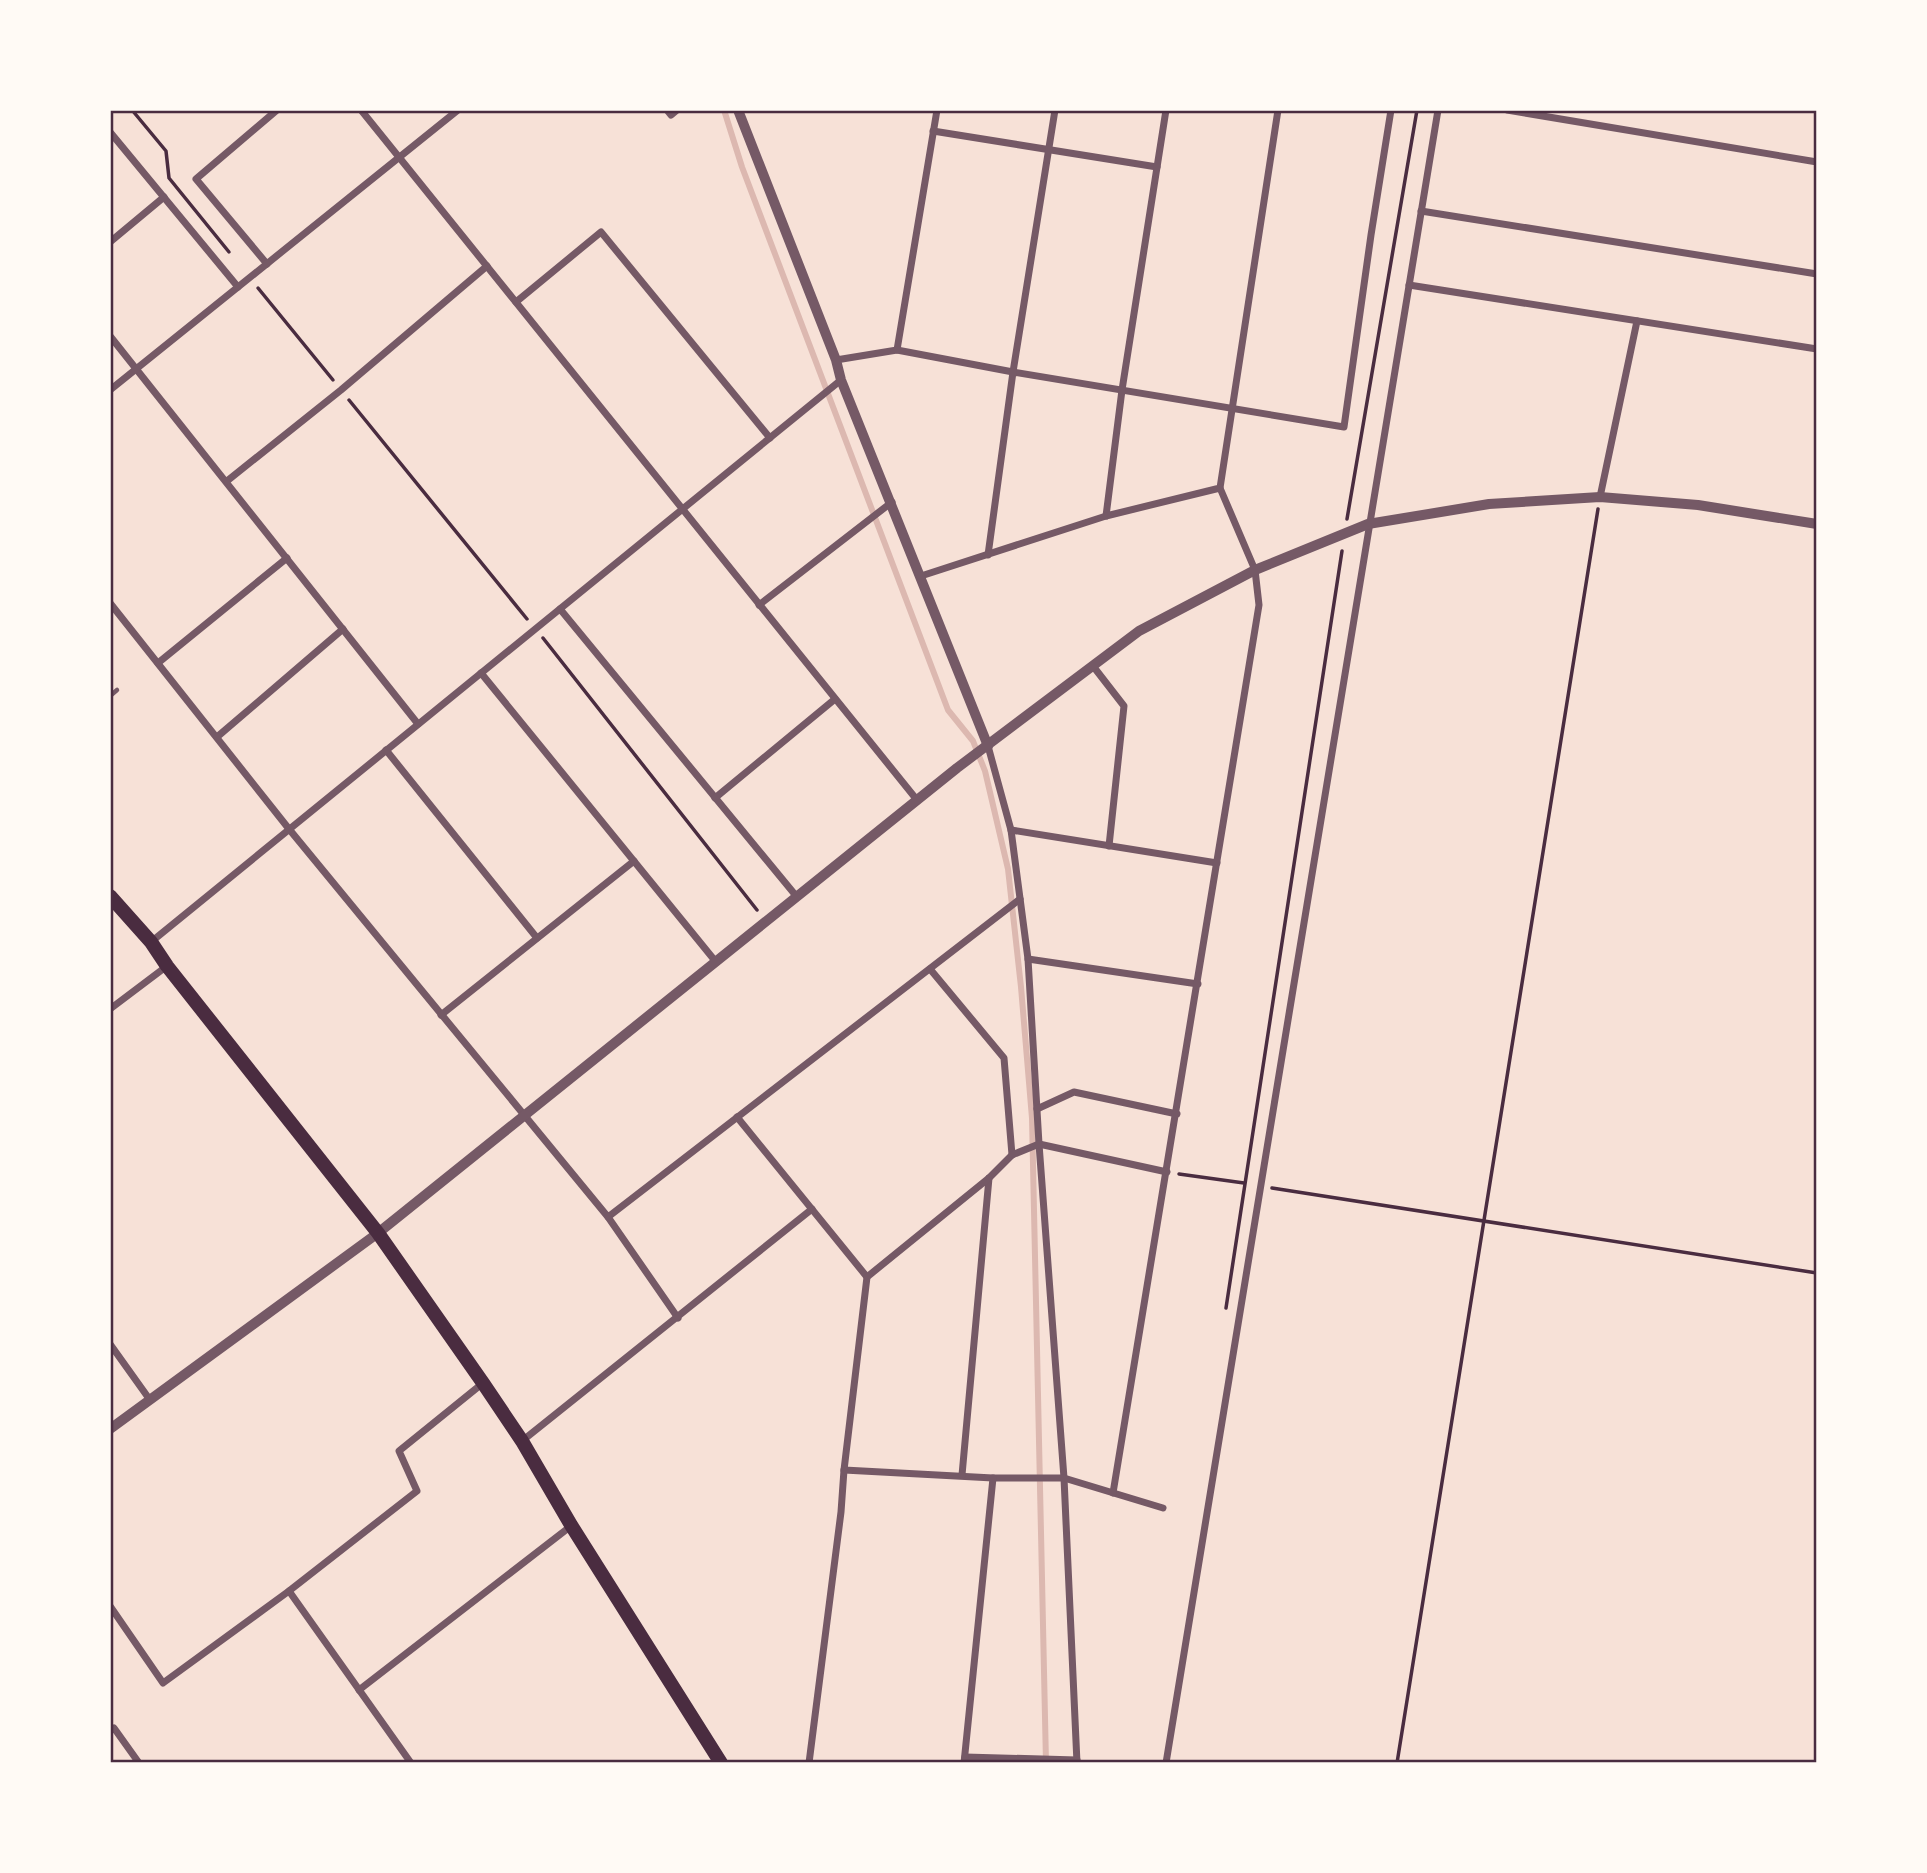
<svg xmlns="http://www.w3.org/2000/svg" width="1927" height="1873" font-family="Raleway,sans-serif">
<style>
.lines{fill:none;stroke-linecap:round;stroke-linejoin:round}
.stream{stroke:#dcb8b0;stroke-width:6}
.path{stroke:#4a2c40;stroke-width:3.5}
.service{stroke:#755966;stroke-width:4.5}
.minor{stroke:#755966;stroke-width:7}
.tertiary{stroke:#755966;stroke-width:10}
.primary{stroke:#4a2c40;stroke-width:14}
.neatline{fill:none;stroke:#4a2c40;stroke-width:2.5}
</style>
<rect width="100%" height="100%" fill="#f7e1d7"/>
<g class="lines">
<path class="stream" d="M 724,110 L 742,167 L 948,710 L 973,741 L 985,771 L 1008,869 L 1021,987 L 1032,1118 L 1046,1763"/>
<g class="path">
<path d="M 132,110 L 166,151 L 169,178 L 229,252"/>
<path d="M 258,288 L 333,380"/>
<path d="M 349,400 L 527,619"/>
<path d="M 1347,519 L 1417,110"/>
<path d="M 543,638 L 757,910"/>
<path d="M 1179,1174 L 1244,1183"/>
<path d="M 1272,1188 L 1817,1273"/>
<path d="M 1226,1308 L 1342,551"/>
<path d="M 1397,1763 L 1598,509"/>
</g>
<path class="service" d="M 110,696 L 117,690"/>
<g class="minor">
<path d="M 361,110 L 917,800"/>
<path d="M 667,110 L 671,115 L 677,110"/>
<path d="M 1507,110 L 1817,162"/>
<path d="M 933,131 L 1157,167"/>
<path d="M 110,132 L 238,287"/>
<path d="M 1421,211 L 1817,274"/>
<path d="M 110,242 L 164,197"/>
<path d="M 267,264 L 196,179 L 277,110"/>
<path d="M 1409,285 L 1817,349"/>
<path d="M 516,302 L 601,232 L 770,438"/>
<path d="M 110,336 L 418,724"/>
<path d="M 897,350 L 937,110"/>
<path d="M 836,360 L 897,350 L 1013,372 L 1344,427 L 1371,235 L 1391,110"/>
<path d="M 110,390 L 458,110"/>
<path d="M 227,481 L 341,390 L 487,266"/>
<path d="M 1600,497 L 1637,321"/>
<path d="M 1106,516 L 1122,390 L 1166,110"/>
<path d="M 988,555 L 1013,372 L 1055,110"/>
<path d="M 921,576 L 1106,516 L 1220,488 L 1278,110"/>
<path d="M 110,603 L 289,829 L 608,1217 L 1020,899"/>
<path d="M 759,605 L 892,502"/>
<path d="M 560,609 L 797,897"/>
<path d="M 158,663 L 287,558"/>
<path d="M 1093,666 L 1124,706 L 1109,846"/>
<path d="M 481,673 L 716,962"/>
<path d="M 217,737 L 343,629"/>
<path d="M 988,746 L 1011,830 L 1028,959 L 1039,1144 L 1064,1478 L 1077,1763"/>
<path d="M 386,750 L 537,938"/>
<path d="M 715,798 L 835,699"/>
<path d="M 1011,830 L 1217,863"/>
<path d="M 151,942 L 841,380"/>
<path d="M 1028,959 L 1198,984"/>
<path d="M 930,969 L 1004,1058 L 1012,1155"/>
<path d="M 110,1009 L 167,966"/>
<path d="M 441,1015 L 634,861"/>
<path d="M 1037,1109 L 1074,1092 L 1177,1114"/>
<path d="M 737,1117 L 867,1277"/>
<path d="M 608,1217 L 678,1318"/>
<path d="M 110,1344 L 150,1400"/>
<path d="M 522,1441 L 812,1209"/>
<path d="M 844,1470 L 993,1478 L 1064,1478 L 1163,1508"/>
<path d="M 962,1475 L 989,1178"/>
<path d="M 1113,1493 L 1259,605 L 1255,570 L 1220,488"/>
<path d="M 289,1591 L 411,1763"/>
<path d="M 110,1606 L 163,1683 L 289,1591 L 417,1491 L 399,1451 L 483,1383"/>
<path d="M 359,1690 L 571,1526"/>
<path d="M 110,1731 L 114,1728 L 139,1763"/>
<path d="M 965,1757 L 1077,1760"/>
<path d="M 809,1763 L 841,1512 L 844,1470 L 867,1277 L 989,1178 L 1012,1155 L 1039,1144 L 1167,1172"/>
<path d="M 964,1763 L 993,1478"/>
<path d="M 1166,1763 C 1258,1212 1345,661 1438,110"/>
</g>
<g class="tertiary">
<path d="M 738,110 L 836,360 L 841,380 L 988,746"/>
<path d="M 110,1429 L 378,1233 L 957,768 L 1139,631 L 1255,570 L 1368,524 L 1489,504 L 1600,497 L 1698,505 L 1817,524"/>
</g>
<path class="primary" d="M 110,896 L 151,942 L 167,966 L 378,1233 L 483,1383 L 522,1441 L 571,1525 L 721,1763"/>
</g>
<rect width="1927" height="1873" fill="none" stroke="#fffaf5" stroke-width="224"/>
<rect x="112" y="112" width="1703" height="1649" class="neatline"/>
</svg>
